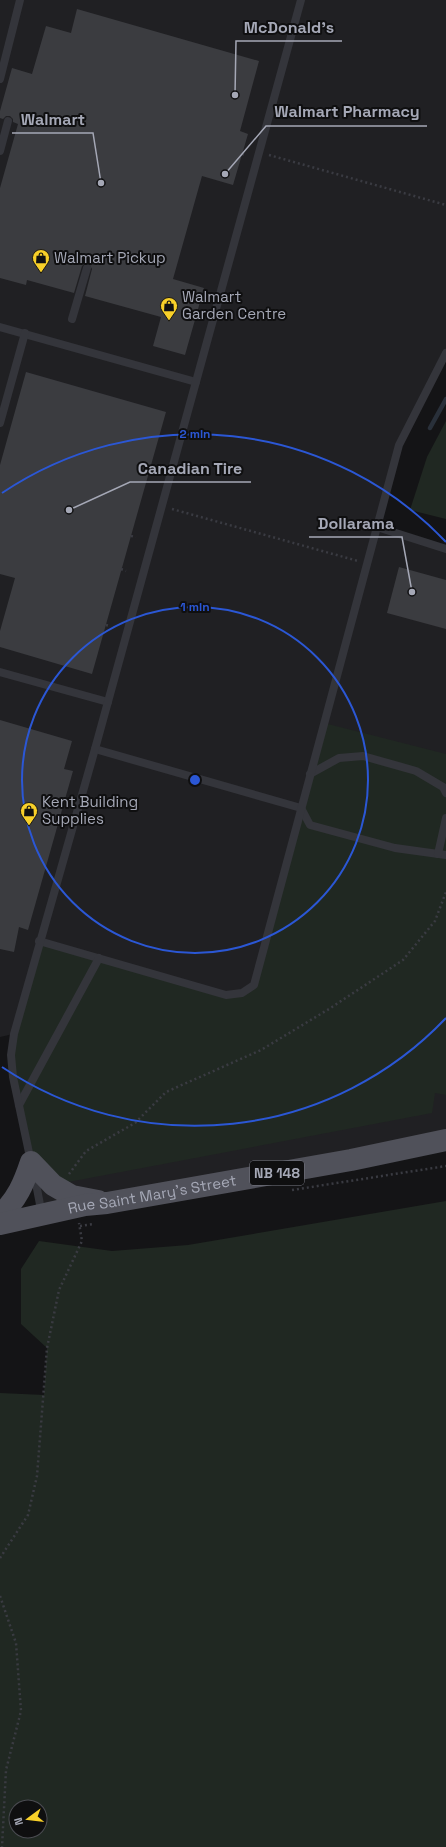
<svg xmlns="http://www.w3.org/2000/svg" width="446" height="1847" font-family="'Space Grotesk',sans-serif">
<style>
.built{fill:#202023}
.green{fill:#202822;fill-rule:evenodd}
.lines{fill:none;stroke-linecap:round;stroke-linejoin:round}
.stream{stroke:#29303a;stroke-width:4.5}
.building{fill:#3b3c40}
.path{stroke:#3a3b42;stroke-width:2.5;stroke-dasharray:2 3;stroke-linecap:butt}
.lane{stroke:#34353b;stroke-width:8}
.primary{stroke:#50515a;stroke-width:22}
.ring{fill:none;stroke:#2b57d5;stroke-width:2}
.labels{text-anchor:middle;stroke-width:4;stroke-linejoin:round;paint-order:stroke}
.shield{fill:#0f0f10;stroke:#787a84;stroke-width:1}
.shield-label{font-size:14px;font-weight:bold;fill:#a5a8b6}
.poi-label{font-size:15px;fill:#a5a8b6;stroke:#0f0f10;text-anchor:start}
.street-label{font-size:15px;fill:#a5a8b6;stroke:#0f0f10}
.centre{fill:#2b57d5;stroke:#0f0f10;stroke-width:2}
.ring-label{font-size:12px;text-anchor:middle;font-weight:bold;fill:#2b57d5;stroke:#0f0f10;stroke-width:4;stroke-linejoin:round;paint-order:stroke}
.leader{fill:none;stroke:#a5a8b6;stroke-width:1.5}
.callout-dot{fill:#a5a8b6;stroke:#0f0f10;stroke-width:1.5}
.callout-label{font-size:16px;text-anchor:middle;font-weight:bold;fill:#a5a8b6;stroke:#0f0f10;stroke-width:4;stroke-linejoin:round;paint-order:stroke}
</style>
<rect width="100%" height="100%" fill="#141416"/>
<path class="built" d="M 0,0 L 446,0 L 446,353 L 399,445 L 377,526 L 446,549 L 446,1140 L 42,1216 L 13,1034 L 0,1037 Z"/>
<g class="green">
<path d="M 446,421 L 446,519 L 410,510 L 427,457 Z"/>
<path d="M 324,723 L 446,754 L 446,1095 L 435,1093 L 432,1113 L 63,1183 L 31,1162 L 13,1077 L 14,1034 L 39,941 L 226,995 L 253,985 Z"/>
<path d="M 446,1201 L 446,1847 L 0,1847 L 0,1393 L 44,1395 L 47,1348 L 21,1324 L 21,1269 L 39,1241 L 112,1251 L 188,1245 ZM 16,1807 L 40,1807 L 40,1831 L 16,1831 Z"/>
</g>
<g class="lines">
<path class="stream" d="M 430,428 L 446,399"/>
</g>
<g class="building">
<path d="M 77,9 L 259,61 L 240,131 L 248,134 L 233,185 L 202,176 L 173,279 L 204,288 L 185,355 L 153,346 L 161,317 L 85,296 L 92,269 L 89,263 L 85,263 L 82,266 L 74,293 L 27,280 L 26,285 L 0,278 L 0,188 L 18,124 L 13,122 L 13,119 L 10,116 L 6,116 L 3,119 L 0,118 L 0,111 L 12,68 L 32,74 L 46,26 L 71,33 Z"/>
<path d="M 26,372 L 166,412 L 92,674 L 0,647 L 0,631 L 15,578 L 0,574 L 0,465 Z"/>
<path d="M 399,567 L 446,580 L 446,629 L 387,613 Z"/>
<path d="M 0,720 L 72,741 L 64,769 L 73,771 L 28,930 L 19,927 L 14,952 L 0,949 Z"/>
</g>
<g class="lines">
<g class="path">
<path d="M 242,154 L 245,155"/>
<path d="M 269,155 L 446,205"/>
<path d="M 197,312 L 199,312"/>
<path d="M 172,509 L 358,561"/>
<path d="M 131,536 L 136,537"/>
<path d="M 121,569 L 126,571"/>
<path d="M 106,625 L 110,626"/>
<path d="M 69,1174 L 86,1151 L 135,1123 L 166,1092 L 261,1050 L 329,1009 L 403,960 L 435,921 L 446,892"/>
<path d="M 292,1190 L 446,1166"/>
<path d="M 80,1226 L 94,1224"/>
<path d="M 0,1558 L 28,1515 L 37,1476 L 47,1348 L 59,1290 L 82,1241 L 79,1223"/>
<path d="M 0,1596 L 16,1643 L 21,1711 L 6,1770 L 2,1847"/>
</g>
<g class="lane">
<path d="M 0,79 L 20,0"/>
<path d="M 0,151 L 8,121"/>
<path d="M 72,319 L 87,268"/>
<path d="M 0,327 L 196,382"/>
<path d="M 0,423 L 25,333"/>
<path d="M 377,527 L 446,549"/>
<path d="M 0,672 L 108,702"/>
<path d="M 95,749 L 301,808 L 310,825 L 395,848 L 446,855"/>
<path d="M 310,774 L 339,758 L 363,756 L 416,771 L 443,787 L 446,793"/>
<path d="M 438,854 L 446,818"/>
<path d="M 39,941 L 226,995 L 242,993 L 254,985 L 399,445 L 446,353"/>
<path d="M 19,1105 L 99,958"/>
<path d="M 31,1162 L 13,1077 L 11,1055 L 14,1034 L 95,749 L 301,0"/>
<path d="M 34,1173 L 42,1215"/>
</g>
<g class="primary">
<path d="M 0,1215 C 17,1200 24,1183 31,1162 L 53,1185 L 72,1196 L 98,1201"/>
<path id="s1" d="M 0,1224 L 85,1205 L 107,1203 L 351,1160 L 446,1140"/>
</g>
</g>
<g class="ring">
<circle cx="195" cy="780" r="173"/>
<path d="M446 1018A346 346 0 0 1 2 1067M2 493A346 346 0 0 1 446 542"/>
</g>
<defs>
<symbol id="shop-pin" viewBox="-11 -11 22 30"><path d="M0 17L-7.5 6A9.5 9.5 0 1 1 7.5 6Z" fill="#f8d029" stroke="#0f0f10"/><path d="M-5-2.5h2.3a2.7 3.5 0 0 1 5.4 0H5L5.5 6h-11ZM-1.5-2.5h3a1.5 2.3 0 0 0-3 0Z" fill="#111"/></symbol>
</defs>
<g fill-rule="evenodd">
<use href="#shop-pin" x="31" y="248" width="20" height="27"/>
<use href="#shop-pin" x="159" y="296" width="20" height="27"/>
<use href="#shop-pin" x="19" y="801" width="20" height="27"/>
</g>
<g class="labels">
<rect class="shield" x="250" y="1161" width="54" height="24" rx="3"/>
<g class="shield-label">
<text x="277" y="1178">NB 148</text>
</g>
<g class="poi-label">
<text x="54" y="263">Walmart Pickup</text>
<text x="182" y="302">Walmart<tspan x="182" dy="17">Garden Centre</tspan></text>
<text x="42" y="807">Kent Building<tspan x="42" dy="17">Supplies</tspan></text>
</g>
<g class="street-label">
<text dy="5" stroke="none"><textPath href="#s1" startOffset="155">Rue Saint Mary's Street</textPath></text>
</g>
</g>
<circle cx="195" cy="780" r="6" class="centre"/>
<g class="ring-label">
<text x="195" y="438">2 min</text>
<text x="195" y="611">1 min</text>
</g>
<path class="leader" d="M235 95L236 41H342M225 174L266 126H427M101 183L93 133H12M69 510L130 482H251M412 592L402 537H309"/>
<g class="callout-dot">
<circle cx="235" cy="95" r="4"/>
<circle cx="225" cy="174" r="4"/>
<circle cx="101" cy="183" r="4"/>
<circle cx="69" cy="510" r="4"/>
<circle cx="412" cy="592" r="4"/>
</g>
<g class="callout-label">
<text x="289" y="33">McDonald's</text>
<text x="347" y="117">Walmart Pharmacy</text>
<text x="53" y="125">Walmart</text>
<text x="190" y="474">Canadian Tire</text>
<text x="356" y="529">Dollarama</text>
</g>
<g transform="translate(28 1819) rotate(255)"><circle r="19" fill="#0f0f10" stroke="#4b4c52"/>
<path d="M0-3L7 15L0 10L-7 15Z" fill="#f8d029"/>
<text y="-6" font-size="11" font-weight="bold" text-anchor="middle" fill="#a5a8b6">N</text>
</g>
</svg>
